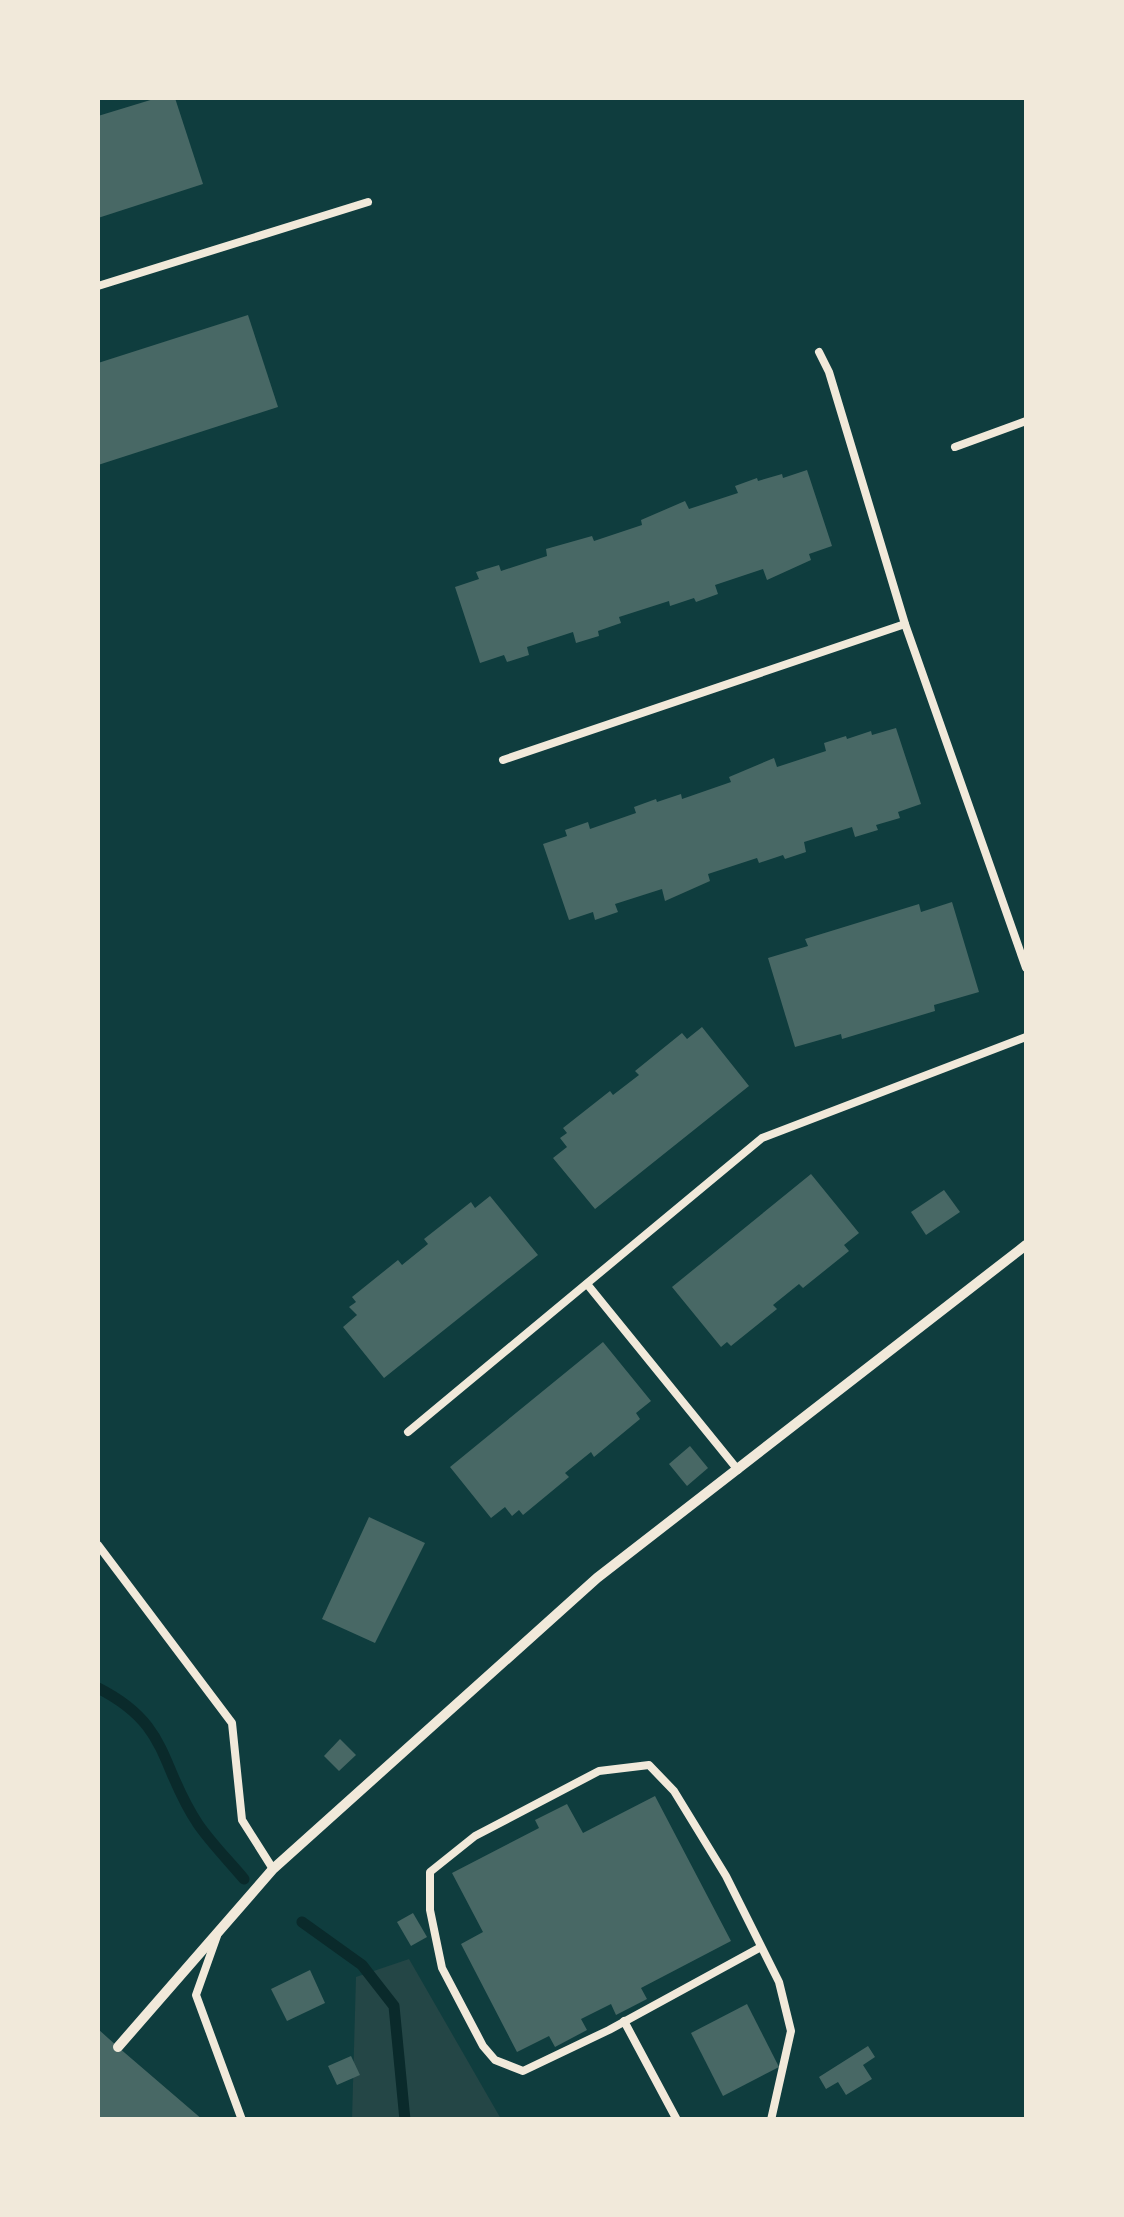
<svg xmlns="http://www.w3.org/2000/svg" width="1124" height="2217" font-family="Barlow,sans-serif">
<style>
.green{fill:#244646}
.lines{fill:none;stroke-linecap:round;stroke-linejoin:round}
.stream{stroke:#0a2a2b;stroke-width:11}
.building{fill:#486865}
.service{stroke:#f1e9da;stroke-width:8}
.minor{stroke:#f1e9da;stroke-width:10}
</style>
<rect width="100%" height="100%" fill="#0f3d3e"/>
<path class="green" d="M 409,1959 L 501,2119 L 352,2120 L 356,1977 Z"/>
<g class="lines">
<g class="stream">
<path d="M 98,1688 C 171,1725 159,1766 198,1824 C 211,1843 229,1861 244,1879"/>
<path d="M 302,1922 L 362,1965 L 394,2006 L 405,2120"/>
</g>
</g>
<g class="building">
<path d="M 157,98 L 175,98 L 203,184 L 98,218 L 98,116 Z"/>
<path d="M 248,315 L 278,407 L 98,465 L 98,363 Z"/>
<path d="M 807,470 L 832,546 L 809,554 L 811,560 L 767,580 L 763,569 L 715,585 L 718,594 L 696,602 L 694,598 L 670,606 L 669,601 L 619,617 L 621,623 L 598,631 L 599,636 L 576,643 L 573,632 L 527,647 L 529,655 L 507,662 L 504,655 L 480,663 L 455,587 L 479,579 L 476,572 L 499,565 L 501,571 L 547,556 L 546,549 L 592,536 L 594,541 L 642,525 L 641,520 L 685,501 L 689,509 L 738,493 L 735,486 L 757,478 L 758,481 L 782,474 L 783,478 Z"/>
<path d="M 896,728 L 921,804 L 898,812 L 900,818 L 876,825 L 878,830 L 855,837 L 852,827 L 804,842 L 806,852 L 785,859 L 783,855 L 759,863 L 757,858 L 708,874 L 710,881 L 665,901 L 662,889 L 615,904 L 618,912 L 595,920 L 593,912 L 569,920 L 543,844 L 567,836 L 565,830 L 588,822 L 590,829 L 636,813 L 634,807 L 656,799 L 657,802 L 681,794 L 682,799 L 731,782 L 729,777 L 774,758 L 777,767 L 826,751 L 824,743 L 846,736 L 847,739 L 871,731 L 872,735 Z"/>
<path d="M 952,902 L 979,992 L 934,1005 L 935,1011 L 842,1039 L 841,1034 L 795,1047 L 768,958 L 808,946 L 805,939 L 919,904 L 921,912 Z"/>
<path d="M 702,1027 L 749,1086 L 595,1209 L 553,1158 L 567,1147 L 560,1138 L 567,1133 L 563,1128 L 610,1091 L 613,1095 L 639,1075 L 635,1071 L 682,1033 L 687,1039 Z"/>
<path d="M 811,1174 L 859,1233 L 844,1245 L 849,1251 L 803,1288 L 799,1284 L 773,1305 L 777,1309 L 731,1346 L 727,1342 L 721,1347 L 672,1287 Z"/>
<path d="M 944,1190 L 960,1212 L 926,1235 L 911,1212 Z"/>
<path d="M 490,1196 L 538,1255 L 384,1378 L 343,1327 L 357,1315 L 349,1307 L 356,1302 L 352,1297 L 398,1260 L 402,1265 L 428,1244 L 424,1239 L 471,1202 L 475,1208 Z"/>
<path d="M 603,1342 L 651,1401 L 636,1413 L 640,1419 L 594,1457 L 591,1452 L 565,1473 L 569,1477 L 523,1515 L 519,1510 L 512,1516 L 505,1507 L 491,1518 L 450,1467 Z"/>
<path d="M 690,1446 L 708,1468 L 687,1486 L 669,1464 Z"/>
<path d="M 369,1517 L 425,1543 L 375,1643 L 322,1619 Z"/>
<path d="M 340,1739 L 356,1755 L 339,1771 L 324,1756 Z"/>
<path d="M 655,1796 L 731,1941 L 641,1988 L 647,1999 L 616,2015 L 611,2004 L 581,2019 L 587,2030 L 555,2047 L 549,2036 L 517,2052 L 461,1944 L 483,1932 L 452,1873 L 539,1828 L 535,1820 L 567,1804 L 583,1833 Z"/>
<path d="M 413,1913 L 427,1937 L 411,1946 L 397,1922 Z"/>
<path d="M 310,1970 L 325,2003 L 287,2021 L 271,1989 Z"/>
<path d="M 747,2004 L 779,2067 L 723,2096 L 691,2033 Z"/>
<path d="M 98,2029 L 118,2047 L 203,2120 L 98,2120 Z"/>
<path d="M 868,2046 L 875,2057 L 863,2065 L 872,2079 L 846,2095 L 838,2082 L 826,2089 L 819,2077 Z"/>
<path d="M 351,2056 L 360,2075 L 337,2085 L 328,2066 Z"/>
</g>
<g class="lines">
<g class="service">
<path d="M 98,286 L 368,202"/>
<path d="M 819,352 L 829,372 L 905,624 L 1026,968"/>
<path d="M 955,447 L 1026,421"/>
<path d="M 503,760 L 905,624"/>
<path d="M 587,1284 L 738,1470"/>
<path d="M 408,1432 L 762,1138 L 1026,1037"/>
<path d="M 98,1545 L 232,1723 L 242,1820 L 273,1869"/>
<path d="M 217,1936 L 196,1995 L 242,2120"/>
<path d="M 761,1947 L 609,2030 L 523,2071 L 495,2060 L 483,2046 L 442,1968 L 430,1910 L 430,1872 L 475,1836 L 599,1771 L 649,1765 L 674,1791 L 726,1876 L 779,1982 L 791,2031 L 771,2120"/>
<path d="M 624,2021 L 677,2120"/>
</g>
<path class="minor" d="M 118,2047 L 273,1869 L 597,1578 L 1026,1245"/>
</g>
<rect width="1124" height="2217" fill="none" stroke="#f1e9da" stroke-width="200"/>
</svg>
